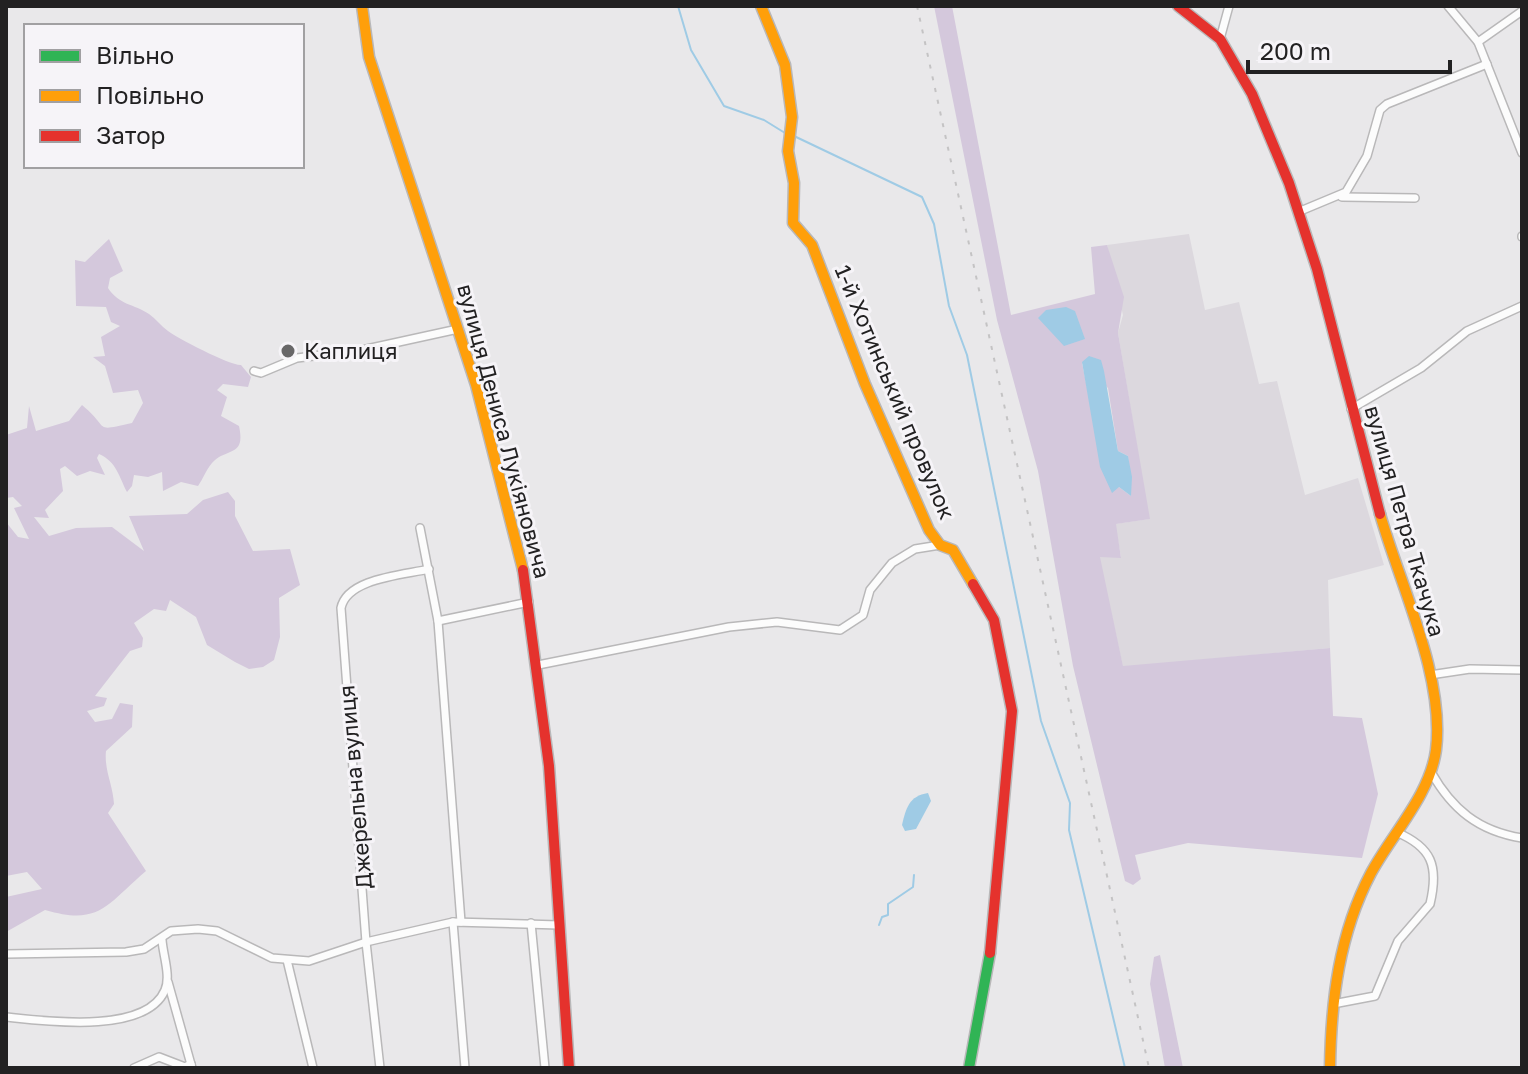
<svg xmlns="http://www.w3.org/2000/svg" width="1528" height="1074" font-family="'Golos Text',sans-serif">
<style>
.built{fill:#dcd8de}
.green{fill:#d4c8dc;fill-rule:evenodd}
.water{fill:#9fcbe5}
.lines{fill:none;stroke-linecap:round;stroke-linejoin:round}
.stream{stroke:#9fcbe5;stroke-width:2}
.street-casing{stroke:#b9b8b9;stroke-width:10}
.fast-casing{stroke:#b9b8b9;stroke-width:13}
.slow-casing{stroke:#b9b8b9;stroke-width:13}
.jam-casing{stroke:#b9b8b9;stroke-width:13}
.street{stroke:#fcfcfc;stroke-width:7}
.fast{stroke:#30b455;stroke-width:10}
.slow{stroke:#ff9f0a;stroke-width:10}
.jam{stroke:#e5322d;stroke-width:10}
.rail{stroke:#c4c3c4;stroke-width:2;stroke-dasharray:4 8;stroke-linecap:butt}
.poi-dot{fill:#686768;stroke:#f6f4f8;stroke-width:3}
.labels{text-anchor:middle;stroke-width:6;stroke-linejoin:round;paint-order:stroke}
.poi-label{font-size:22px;fill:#222122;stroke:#f6f4f8;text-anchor:start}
.street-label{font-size:22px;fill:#222122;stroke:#f6f4f8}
</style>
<rect width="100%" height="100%" fill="#e9e8ea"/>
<path class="built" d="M 1189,234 L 1205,310 L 1239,302 L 1259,384 L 1277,381 L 1305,495 L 1358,478 L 1384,565 L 1328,580 L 1330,648 L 1123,667 L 1099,557 L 1121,557 L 1115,524 L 1149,519 L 1118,333 L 1123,315 L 1107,245 Z"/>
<g class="green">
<path d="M 934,6 L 952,6 L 1011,315 L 1095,294 L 1091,247 L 1107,245 L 1124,297 L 1118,333 L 1150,519 L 1116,524 L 1121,558 L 1100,557 L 1123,666 L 1330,648 L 1333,716 L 1362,718 L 1378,794 L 1362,858 L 1188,843 L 1135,855 L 1141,879 L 1133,885 L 1125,881 L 1073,666 L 1038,471 L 997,320 ZM 1082,363 L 1108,388 L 1118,451 L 1128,456 L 1131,496 L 1119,487 L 1114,488 L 1102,461 Z"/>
<path d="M 109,239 L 123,271 L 110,278 L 108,288 C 119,305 134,304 149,314 C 156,319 161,326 168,331 C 177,338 231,366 241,365 L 251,377 L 248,387 L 223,384 L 217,390 L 227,397 L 221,416 L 239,426 C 246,458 226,447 212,463 C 206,470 203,479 198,486 L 181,482 L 163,491 L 162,472 L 148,477 L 134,475 L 132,486 L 127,492 C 119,477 117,462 99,454 L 97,458 L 105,475 L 90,471 L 77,476 L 65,466 L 60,469 L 63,491 L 45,510 L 49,518 L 34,517 L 49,536 L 76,528 L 112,527 L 144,551 L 129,516 L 187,514 L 203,500 L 228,492 L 235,501 L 235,516 L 253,551 L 290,549 L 300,585 L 279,598 L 280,637 L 274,660 L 263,667 L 249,669 L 235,662 L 207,645 L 196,617 L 170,600 L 166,611 L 154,609 L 134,623 L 143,638 L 142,647 L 130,651 L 95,696 L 107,698 L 104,706 L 87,711 L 95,722 L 112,719 L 120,703 L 133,705 L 132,727 L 106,751 C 104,770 113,785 114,804 L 108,813 L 146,871 C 106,905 100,926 45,910 L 6,932 L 6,897 L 42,889 L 27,872 L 6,876 L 6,522 L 18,537 L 29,539 L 14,508 L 22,506 L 13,497 L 6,498 L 6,435 L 27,428 L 29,406 L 36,431 L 69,421 L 82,405 C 111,429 92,432 132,423 L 143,403 L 138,390 L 113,393 L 105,366 L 93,357 L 105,356 L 101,337 L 120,326 L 111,322 L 106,307 L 76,306 L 75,260 L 85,262 Z"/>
<path d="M 1160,955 L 1183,1068 L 1165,1068 L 1150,984 L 1154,957 Z"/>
</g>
<g class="water">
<path d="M 1066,307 L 1075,311 L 1085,339 L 1064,346 L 1038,318 L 1046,310 Z"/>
<path d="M 1089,356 L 1101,360 L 1104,371 L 1118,451 L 1128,456 L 1132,477 L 1131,496 L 1119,487 L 1112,493 L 1100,467 L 1082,362 Z"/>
<path d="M 928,793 L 931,801 L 916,829 L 905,831 L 902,825 C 906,808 909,796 928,793 Z"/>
</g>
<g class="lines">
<g class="stream">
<path d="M 678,6 L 691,50 L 724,106 L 764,120 L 785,133"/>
<path d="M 794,136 L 922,197 L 934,224 L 949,306 L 967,355 L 1041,721 L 1070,803 L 1069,830 L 1125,1068"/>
<path d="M 879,925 L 882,917 L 888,915 L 888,904 L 913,887 L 914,875"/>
</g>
<defs>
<g id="street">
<path d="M 1448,6 L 1478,42 L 1522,153"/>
<path d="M 1220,39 L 1229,6"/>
<path d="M 1478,42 L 1522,11"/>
<path d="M 1342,197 L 1415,198"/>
<path d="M 1298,212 L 1346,192 L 1367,156 L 1380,110 L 1387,104 L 1487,64"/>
<path d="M 1522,236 L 1522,237"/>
<path d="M 254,371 L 261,373 L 297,358 L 362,350 L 458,329"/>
<path d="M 1351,409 L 1421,368 L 1467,331 L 1522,306"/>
<path d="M 420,528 L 438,621 L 461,922"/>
<path d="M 438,621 L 529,602"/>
<path d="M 538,665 L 729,627 L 777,622 L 840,630 L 863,615 L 870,590 L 892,563 L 915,549 L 940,545"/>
<path d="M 1430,675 L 1470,669 L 1522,670"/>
<path d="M 1431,772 C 1452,809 1478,831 1522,838"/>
<path d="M 453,922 L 465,1068"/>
<path d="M 531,923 L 545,1068"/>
<path d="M 6,954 L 126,952 L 144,949 L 171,931 L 198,929 L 217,931 L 272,958 L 309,961 L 366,942 L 453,922 L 559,925"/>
<path d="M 287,960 L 313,1068"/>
<path d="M 168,982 L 192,1068"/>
<path d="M 1333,1004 L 1375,996 L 1398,941 L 1430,904 C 1439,866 1432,847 1396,832"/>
<path d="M 6,1017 C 44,1021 146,1035 165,990 C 171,976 163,955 162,940"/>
<path d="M 134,1068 L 159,1057 L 185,1067 L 191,1064"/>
<path d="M 380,1068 L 366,942 L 341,608 C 347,578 404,575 429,569"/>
</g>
<path id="fast" d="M 969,1068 L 990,953"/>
<g id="slow">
<path d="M 362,6 L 369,57 L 476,385 L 523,570"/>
<path d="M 761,6 L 785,65 L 792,117 L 788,151 L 794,183 L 793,223 L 812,245 L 865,384 L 929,530 L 940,545 L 953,550 L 973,584"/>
<path d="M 1330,1068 C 1331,1000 1339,934 1371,873 C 1392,834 1430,795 1436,750 C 1445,676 1400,585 1380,514"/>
</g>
<g id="jam">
<path d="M 1178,6 L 1220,39 L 1252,94 L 1289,183 L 1317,269 L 1380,514"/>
<path d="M 523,570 L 549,766 L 569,1068"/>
<path d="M 973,584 L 994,620 L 1012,711 L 990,953"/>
</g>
</defs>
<use href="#street" class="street-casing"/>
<use href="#fast" class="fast-casing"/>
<use href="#slow" class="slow-casing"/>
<use href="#jam" class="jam-casing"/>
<use href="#street" class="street"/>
<use href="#fast" class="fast"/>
<use href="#slow" class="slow"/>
<use href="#jam" class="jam"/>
<path class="rail" d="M 917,6 L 1149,1068"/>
</g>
<circle class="poi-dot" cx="288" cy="351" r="8"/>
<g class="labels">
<g class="poi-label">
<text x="304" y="359">Каплиця</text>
</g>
<g class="street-label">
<text transform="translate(895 392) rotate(67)" y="8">1-й Хотинський провулок</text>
<text transform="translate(504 431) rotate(75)" y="8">вулиця Дениса Лукіяновича</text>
<text transform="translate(1405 521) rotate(74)" y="8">вулиця Петра Ткачука</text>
<text transform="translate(355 787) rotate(-95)" y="8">Джерельна вулиця</text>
</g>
</g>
<rect width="1528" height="1074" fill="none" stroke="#222122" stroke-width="16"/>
<rect x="24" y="24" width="280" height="144" fill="#f6f4f8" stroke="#a1a0a2" stroke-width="2"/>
<rect x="40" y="50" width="40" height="12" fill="#30b455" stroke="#a1a0a2" stroke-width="2"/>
<text x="96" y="64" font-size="24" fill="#222122">Вільно</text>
<rect x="40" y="90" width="40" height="12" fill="#ff9f0a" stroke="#a1a0a2" stroke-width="2"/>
<text x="96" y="104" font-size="24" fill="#222122">Повільно</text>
<rect x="40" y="130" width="40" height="12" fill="#e5322d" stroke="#a1a0a2" stroke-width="2"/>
<text x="96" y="144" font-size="24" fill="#222122">Затор</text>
<path d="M1248 60v12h202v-12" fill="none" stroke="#222122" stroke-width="4"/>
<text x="1260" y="60" font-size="24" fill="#222122" stroke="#f6f4f8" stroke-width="6" paint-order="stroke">200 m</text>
</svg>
